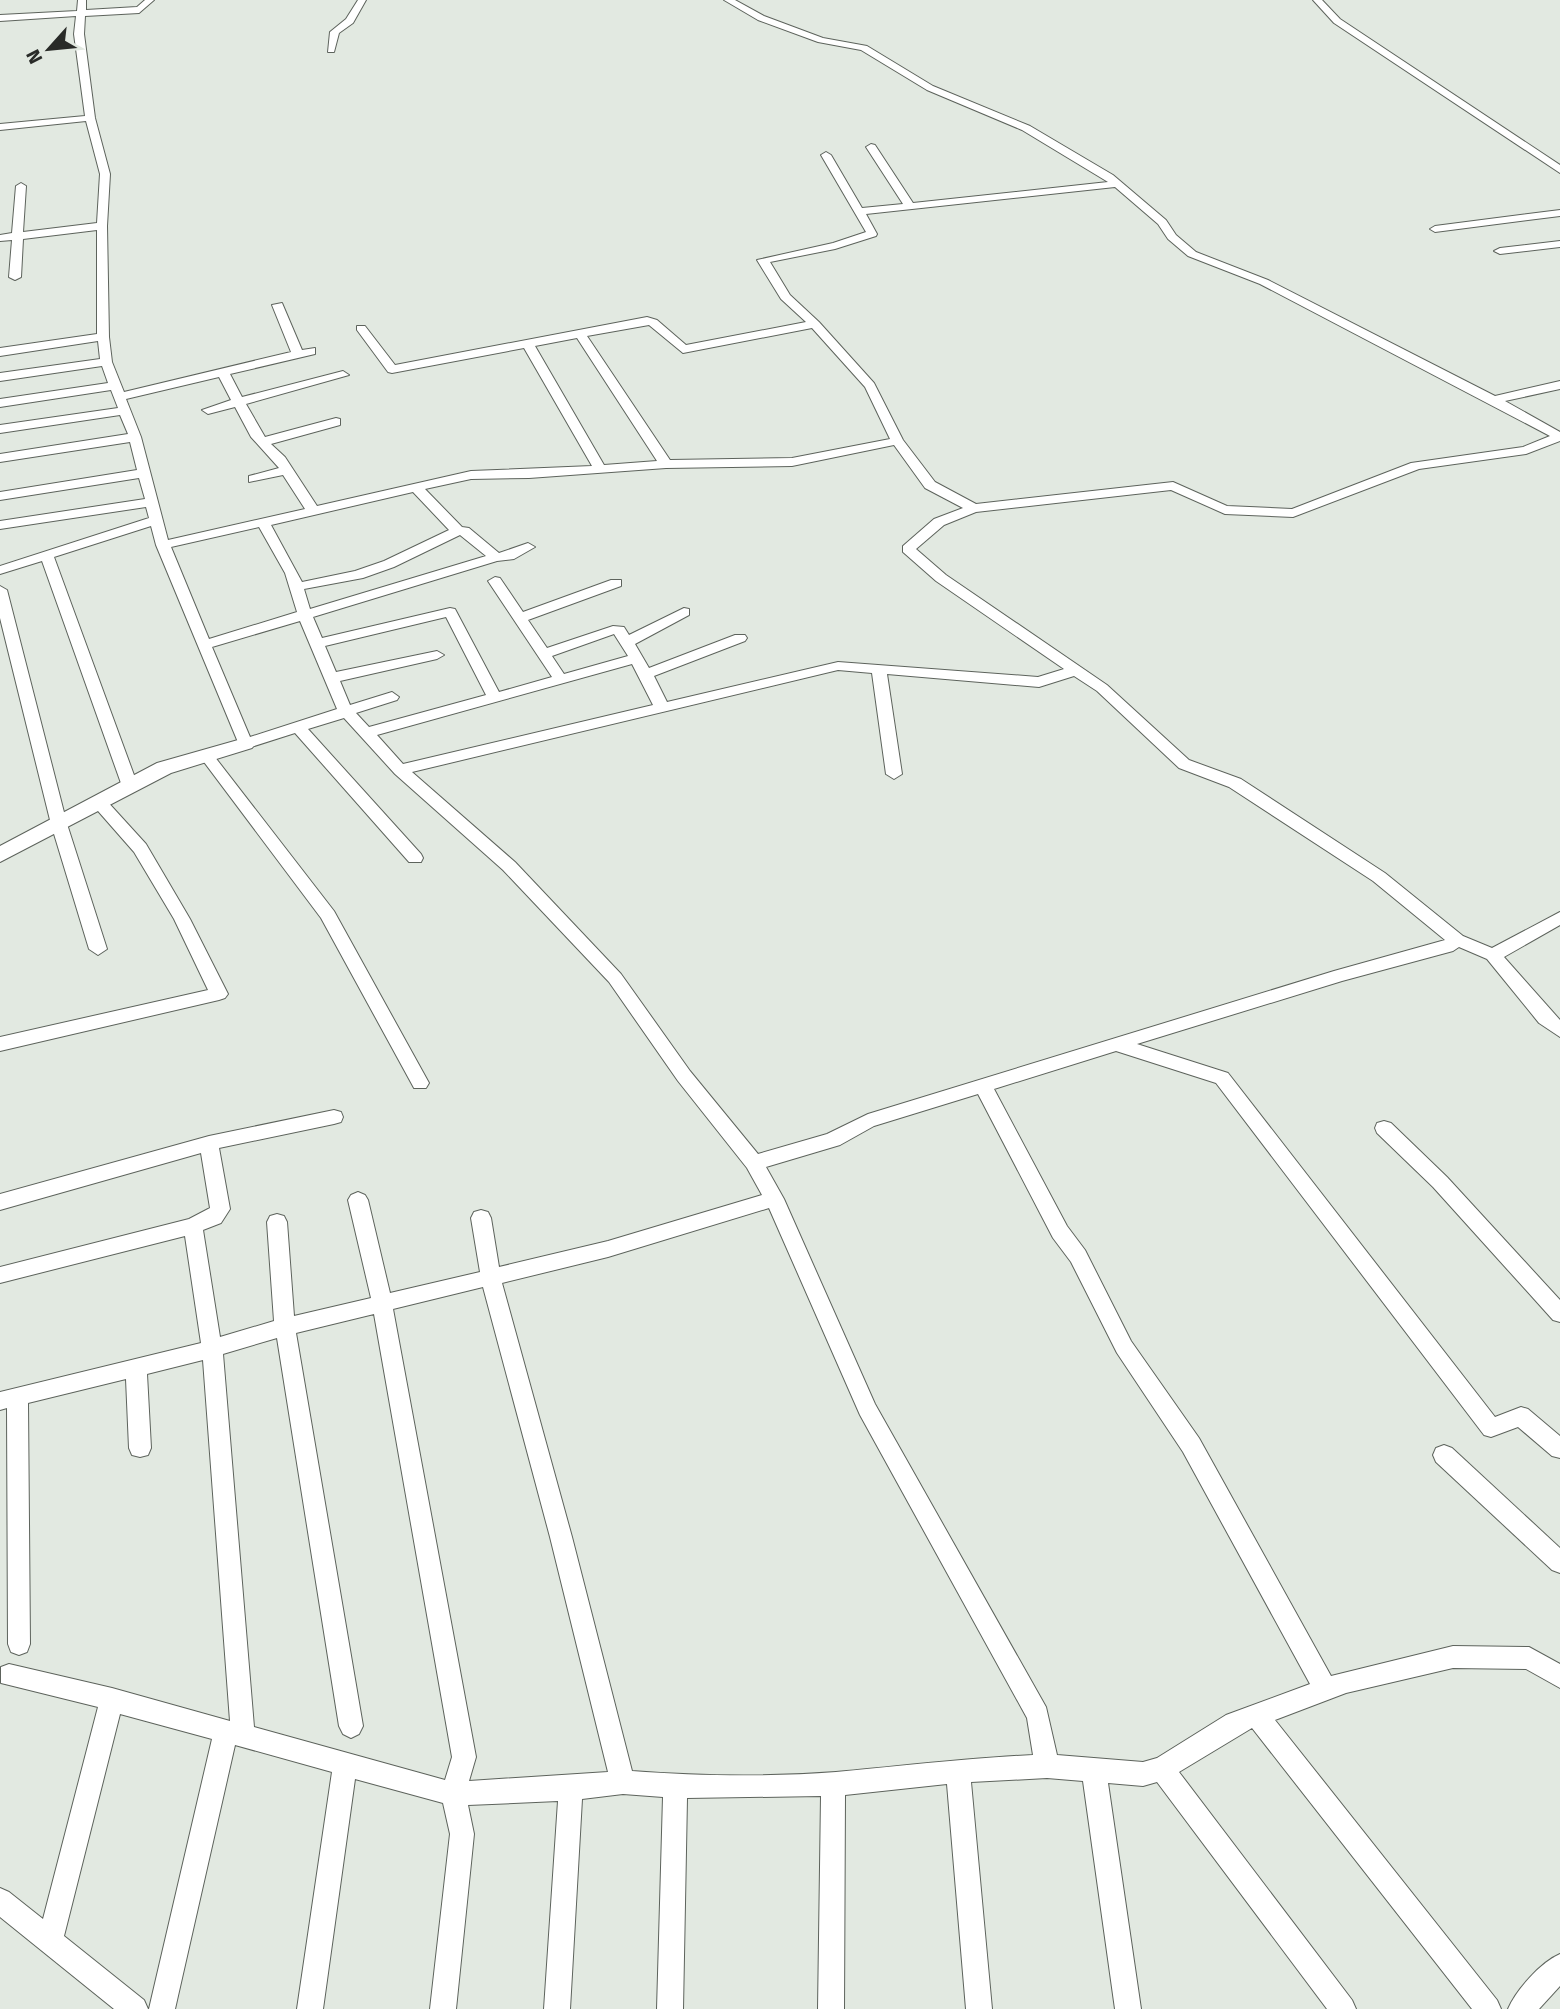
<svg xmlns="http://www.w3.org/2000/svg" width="1560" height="2009" font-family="'Fira Sans',sans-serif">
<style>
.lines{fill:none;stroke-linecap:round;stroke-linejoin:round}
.minor-casing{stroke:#5d635c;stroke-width:2}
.tertiary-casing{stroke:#5d635c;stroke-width:2}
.minor{fill:#fff;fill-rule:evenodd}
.tertiary{fill:#fff;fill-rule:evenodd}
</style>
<rect width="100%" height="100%" fill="#e2e9e1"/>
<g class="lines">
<defs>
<g id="minor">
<path d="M 78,0 L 86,0 L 86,10 L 137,7 L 145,0 L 154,0 L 139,13 L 85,16 L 84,34 L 95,118 L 110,174 L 107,226 L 109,337 L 112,362 L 124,392 L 291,352 L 272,305 L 282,303 L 302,350 L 315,348 L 315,354 L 230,374 L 242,397 L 343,371 L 349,375 L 246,404 L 265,437 L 336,418 L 340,419 L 340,425 L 271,444 L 285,457 L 317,506 L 471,471 L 592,466 L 524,348 L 392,373 L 388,372 L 357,330 L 357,326 L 365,326 L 395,365 L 647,317 L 657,320 L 686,345 L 806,322 L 781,299 L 757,260 L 833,243 L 866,232 L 821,155 L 826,152 L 831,155 L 862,208 L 903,204 L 866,147 L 871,144 L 875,145 L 913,203 L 1108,182 L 1022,130 L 927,90 L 861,50 L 818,42 L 758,20 L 724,0 L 735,0 L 764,16 L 823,38 L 867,46 L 933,86 L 1030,126 L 1113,175 L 1166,220 L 1176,235 L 1196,252 L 1268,280 L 1495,396 L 1560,381 L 1560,389 L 1505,401 L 1560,432 L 1560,441 L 1526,454 L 1419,469 L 1293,517 L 1225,514 L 1171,490 L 976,512 L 944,525 L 916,549 L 946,575 L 1107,685 L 1189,760 L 1241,779 L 1385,873 L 1463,936 L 1492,948 L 1560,912 L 1560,925 L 1504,957 L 1560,1020 L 1560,1037 L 1539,1023 L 1487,959 L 1459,947 L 1453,951 L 1342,981 L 1137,1044 L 1228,1073 L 1495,1417 L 1521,1407 L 1528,1409 L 1560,1436 L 1560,1458 L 1552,1456 L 1518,1427 L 1491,1437 L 1484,1435 L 1216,1083 L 1116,1051 L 994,1089 L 1067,1226 L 1085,1250 L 1131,1341 L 1199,1438 L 1331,1676 L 1453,1646 L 1529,1647 L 1560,1664 L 1560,1688 L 1526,1669 L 1453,1668 L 1346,1693 L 1275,1720 L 1497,2000 L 1501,2009 L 1472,2009 L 1252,1728 L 1179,1772 L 1352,2000 L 1356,2009 L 1327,2009 L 1157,1782 L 1143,1786 L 1108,1783 L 1141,2009 L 1115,2009 L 1083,1781 L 1047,1778 L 971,1782 L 992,2009 L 966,2009 L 947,1784 L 845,1795 L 844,2009 L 818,2009 L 821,1796 L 687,1798 L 683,2009 L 657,2009 L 663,1797 L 623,1794 L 582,1799 L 570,2009 L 544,2009 L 558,1801 L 468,1805 L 474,1834 L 456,2009 L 430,2009 L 450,1834 L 443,1803 L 355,1779 L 323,2009 L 297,2009 L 332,1772 L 235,1745 L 175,2009 L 149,2009 L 212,1739 L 120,1714 L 64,1936 L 144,2000 L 148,2009 L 114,2009 L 0,1917 L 0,1888 L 9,1892 L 43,1919 L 98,1707 L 1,1683 L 1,1667 L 9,1664 L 112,1688 L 230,1721 L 203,1360 L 147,1374 L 151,1448 L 148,1455 L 140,1457 L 132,1455 L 129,1448 L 126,1379 L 28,1403 L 30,1644 L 27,1652 L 19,1655 L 11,1652 L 8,1644 L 7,1408 L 0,1410 L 0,1392 L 201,1343 L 185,1236 L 0,1283 L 0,1267 L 189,1219 L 210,1208 L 201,1153 L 0,1210 L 0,1194 L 209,1136 L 334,1110 L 341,1112 L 343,1117 L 341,1122 L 334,1124 L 219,1148 L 230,1209 L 221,1223 L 203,1230 L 220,1337 L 274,1321 L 267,1222 L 270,1216 L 277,1214 L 284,1216 L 287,1222 L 294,1316 L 371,1298 L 348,1200 L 351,1195 L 358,1192 L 365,1195 L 368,1200 L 390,1293 L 480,1272 L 471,1218 L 474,1212 L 481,1210 L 488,1212 L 491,1218 L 499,1267 L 608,1241 L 762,1195 L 747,1168 L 678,1081 L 609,982 L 503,870 L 395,774 L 344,718 L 308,729 L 421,854 L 423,858 L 421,862 L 409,862 L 295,733 L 245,749 L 240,747 L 156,545 L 151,526 L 54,557 L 138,786 L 136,790 L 130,791 L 122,786 L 42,561 L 0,574 L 0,566 L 149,518 L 146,507 L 0,529 L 0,521 L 145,499 L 139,478 L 0,500 L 0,492 L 137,470 L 130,442 L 0,462 L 0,454 L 128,434 L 120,415 L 0,433 L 0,425 L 118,408 L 111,390 L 0,407 L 0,399 L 108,383 L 102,366 L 0,381 L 0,373 L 100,359 L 98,341 L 0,356 L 0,348 L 97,334 L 97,230 L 23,239 L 21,277 L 15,280 L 9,277 L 12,240 L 0,241 L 0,235 L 12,233 L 16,186 L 21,183 L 26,186 L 23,232 L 97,223 L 100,174 L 86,121 L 0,130 L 0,124 L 85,116 L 74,34 L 76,16 L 0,21 L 0,15 L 77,11 ZM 1115,187 L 1158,224 L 1168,239 L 1188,256 L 1260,284 L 1550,436 L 1523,447 L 1411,463 L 1292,509 L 1227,506 L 1173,482 L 976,504 L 935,482 L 903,440 L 874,383 L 819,322 L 790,295 L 770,262 L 835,249 L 876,236 L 877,234 L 866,214 ZM 649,325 L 683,353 L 812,328 L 865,387 L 890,439 L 792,458 L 670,460 L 587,336 ZM 577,338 L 657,461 L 604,465 L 535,346 ZM 219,377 L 231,400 L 202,410 L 208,414 L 235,407 L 251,437 L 279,468 L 249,476 L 249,482 L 283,475 L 305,509 L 168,540 L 141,437 L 126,399 ZM 894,445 L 925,488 L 963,508 L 934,519 L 903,546 L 903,552 L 936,581 L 1064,669 L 1038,677 L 838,662 L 667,702 L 654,676 L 745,641 L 747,638 L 745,635 L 735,635 L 649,668 L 635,644 L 689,615 L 689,609 L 684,608 L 629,635 L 624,627 L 613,626 L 547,648 L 528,620 L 621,586 L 621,580 L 611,580 L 523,612 L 500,578 L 495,577 L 488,581 L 552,677 L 499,692 L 455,609 L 450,608 L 322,638 L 313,617 L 497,561 L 514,559 L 535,547 L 528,543 L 499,553 L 469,528 L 462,527 L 425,489 L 471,479 L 529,478 L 666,468 L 792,466 ZM 413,492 L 449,530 L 384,561 L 355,571 L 302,582 L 271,525 ZM 259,527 L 285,573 L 297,612 L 209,639 L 171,547 ZM 460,535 L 486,556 L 310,609 L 304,589 L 363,578 L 394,567 ZM 446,617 L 486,695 L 369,727 L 356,713 L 397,700 L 399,697 L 392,692 L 350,705 L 340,681 L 437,659 L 444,655 L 437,651 L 336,672 L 325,646 ZM 300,621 L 337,709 L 250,737 L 212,647 ZM 614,634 L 628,656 L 564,674 L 552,656 ZM 632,664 L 653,705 L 403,764 L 377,735 ZM 838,670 L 872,673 L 886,774 L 894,779 L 902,774 L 887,674 L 1039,687 L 1074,676 L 1097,691 L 1179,768 L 1229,787 L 1373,881 L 1445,940 L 1334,971 L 868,1114 L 827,1134 L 758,1154 L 690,1071 L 621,974 L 515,862 L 412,772 ZM 978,1094 L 1053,1238 L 1071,1262 L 1117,1353 L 1183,1452 L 1310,1684 L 1226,1715 L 1157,1758 L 1143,1762 L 1057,1755 L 1046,1707 L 875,1404 L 784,1199 L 766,1167 L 840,1145 L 874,1126 ZM 769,1208 L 860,1415 L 1027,1718 L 1033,1755 C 967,1758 902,1766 836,1772 C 771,1777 697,1776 632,1771 L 572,1537 L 502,1283 L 608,1257 ZM 483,1287 L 550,1537 L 608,1772 L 469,1781 L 476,1757 L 393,1309 ZM 374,1314 L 452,1757 L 445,1780 L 254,1727 L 223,1354 L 277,1338 L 339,1726 L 343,1734 L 351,1738 L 359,1734 L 363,1726 L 296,1333 Z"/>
<path d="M 358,0 L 366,0 L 353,23 L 339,33 L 334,52 L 328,52 L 330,32 L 346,19 Z"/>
<path d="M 1313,0 L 1322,0 L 1340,19 L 1560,165 L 1560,173 L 1334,23 Z"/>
<path d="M 1560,210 L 1560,216 L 1435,232 L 1430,229 L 1435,226 Z"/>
<path d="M 1560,241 L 1560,247 L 1500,254 L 1494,251 L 1500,248 Z"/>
<path d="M 0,586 L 7,590 L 67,824 L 107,949 L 98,955 L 89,949 L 51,824 L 0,618 Z"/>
<path d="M 206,750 L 211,752 L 334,911 L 429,1083 L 426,1088 L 414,1088 L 321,918 L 201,758 L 198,755 L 201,752 Z"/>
<path d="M 99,798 L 105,799 L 146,844 L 190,919 L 228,994 L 225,998 L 219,1000 L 0,1051 L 0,1037 L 208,990 L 174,919 L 134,852 L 91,803 Z"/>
<path d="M 1384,1121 L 1391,1123 L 1447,1177 L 1560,1300 L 1560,1322 L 1553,1320 L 1433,1187 L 1377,1133 L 1375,1128 L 1377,1123 Z"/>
<path d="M 1444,1445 L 1452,1448 L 1560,1548 L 1560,1573 L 1552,1570 L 1436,1462 L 1433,1455 L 1436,1448 Z"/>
<path d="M 1560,1954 L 1560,1986 L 1539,2009 L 1508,2009 C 1516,1990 1541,1962 1560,1954 Z"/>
</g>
<path id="tertiary" d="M 245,738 L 252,740 L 255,744 L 252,748 L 171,773 L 0,862 L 0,846 L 157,763 Z"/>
</defs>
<use href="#minor" class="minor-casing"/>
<use href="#tertiary" class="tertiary-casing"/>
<use href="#minor" class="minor"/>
<use href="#tertiary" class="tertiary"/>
</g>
<g transform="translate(49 49) rotate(243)" stroke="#e2e9e1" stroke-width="5" paint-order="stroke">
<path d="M0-5L12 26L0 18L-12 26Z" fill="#292b28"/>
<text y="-10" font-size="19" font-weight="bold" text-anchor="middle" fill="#292b28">N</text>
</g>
</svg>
